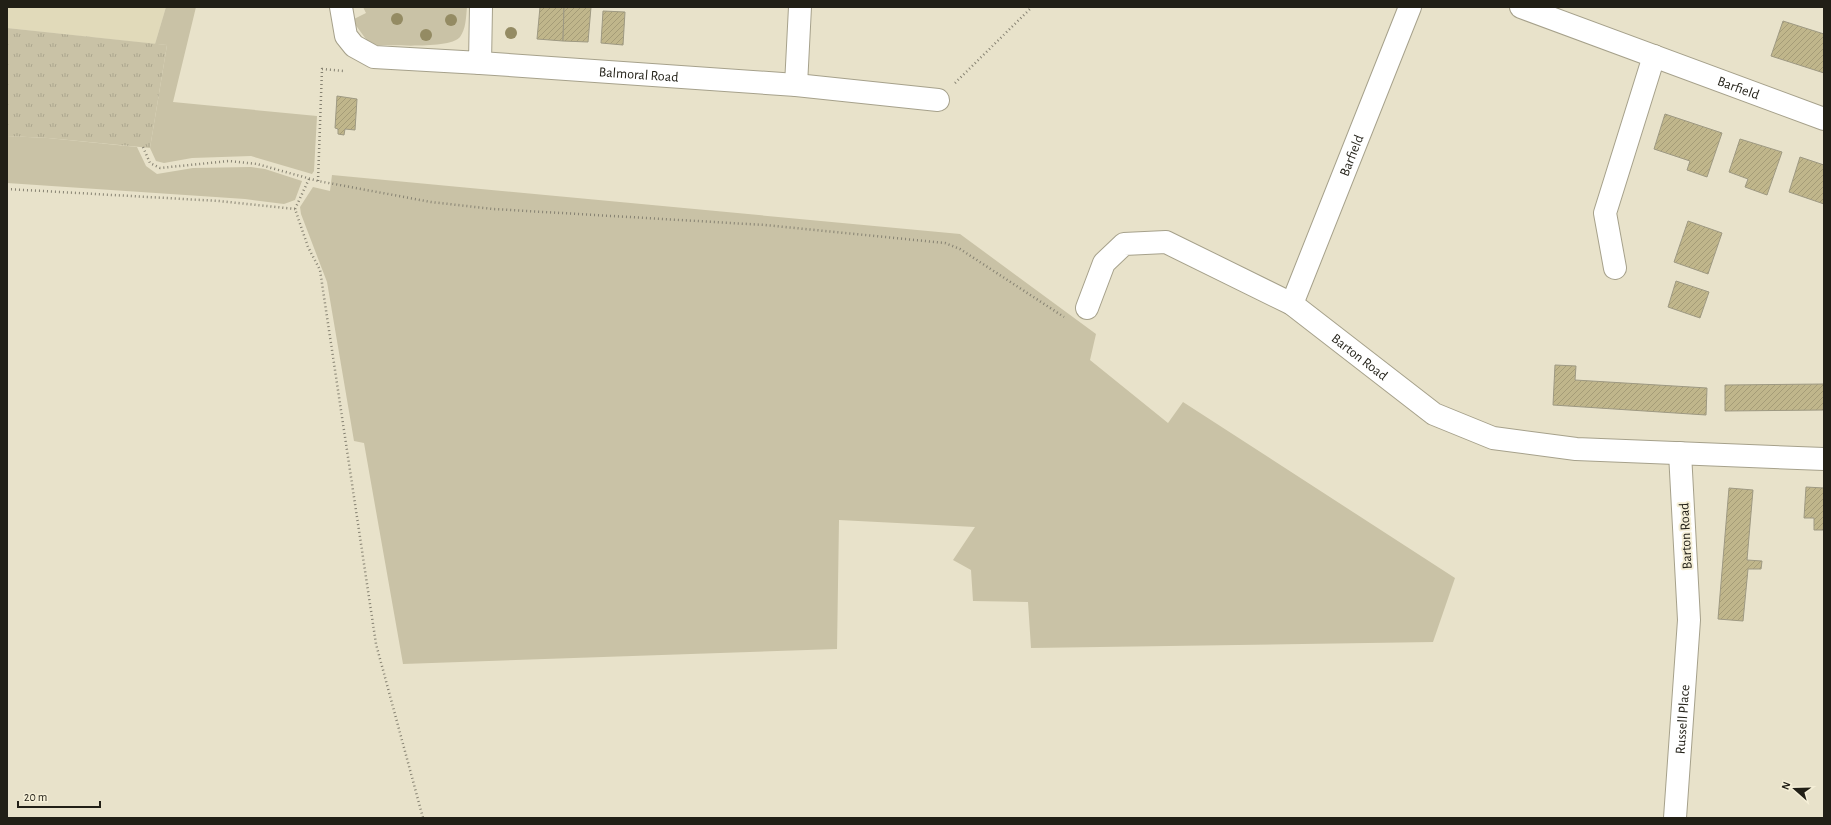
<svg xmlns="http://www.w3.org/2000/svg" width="1831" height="825" font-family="'Alegreya Sans',sans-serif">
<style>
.built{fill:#e1daba}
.grass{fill:#c9c2a6}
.park{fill:url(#park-tufts)}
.building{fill:url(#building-hatch);stroke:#9e9982}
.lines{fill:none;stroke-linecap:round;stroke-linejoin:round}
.minor-casing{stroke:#a6a18b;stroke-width:24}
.path{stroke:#868272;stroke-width:2.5;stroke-dasharray:1 3;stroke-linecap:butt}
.minor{stroke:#fff;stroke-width:22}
.tree{fill:#948b63}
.labels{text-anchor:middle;stroke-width:4;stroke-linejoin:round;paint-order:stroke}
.street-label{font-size:14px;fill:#211f16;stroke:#f5efd7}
</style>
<defs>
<pattern id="park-tufts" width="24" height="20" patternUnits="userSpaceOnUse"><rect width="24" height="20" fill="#c9c2a6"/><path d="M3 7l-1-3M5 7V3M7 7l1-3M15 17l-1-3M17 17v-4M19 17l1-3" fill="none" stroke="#aca68e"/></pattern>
<pattern id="building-hatch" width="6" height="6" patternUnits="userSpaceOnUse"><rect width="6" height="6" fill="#c0b68b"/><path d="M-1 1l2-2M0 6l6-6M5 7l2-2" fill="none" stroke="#a59c77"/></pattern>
</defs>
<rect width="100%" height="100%" fill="#e8e2ca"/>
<path class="built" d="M 7,7 L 166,7 L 155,44 L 7,28 Z"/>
<g class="grass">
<path d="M 166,7 L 196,7 L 173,102 L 317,116 L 314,171 L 312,174 L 251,156 L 192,158 L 164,163 L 156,161 L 150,148 L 167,45 L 155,44 Z"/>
<path d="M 363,7 L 467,7 C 466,17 466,29 460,37 C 450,49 394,45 377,45 L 368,42 L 352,20 L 366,13 Z"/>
<path d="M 7,136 L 48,138 L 137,147 L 146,166 L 157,174 L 193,168 L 251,167 L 265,169 L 302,181 L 295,200 L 284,204 L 245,199 L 7,183 Z"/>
<path d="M 332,175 L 960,234 L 1096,334 L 1090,360 L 1168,423 L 1183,402 L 1455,578 L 1433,642 L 1031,648 L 1028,602 L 973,601 L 971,570 L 953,560 L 975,527 L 839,520 L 837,649 L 403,664 L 364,443 L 354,441 L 327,282 L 301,214 L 300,207 L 313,187 L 330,191 Z"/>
</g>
<path class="park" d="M 7,28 L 167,45 L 150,148 L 48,138 L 7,136 Z"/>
<g class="building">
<path d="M 540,7 L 564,7 L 563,41 L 537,39 Z"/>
<path d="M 564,7 L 591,7 L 588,42 L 563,41 Z"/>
<path d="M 603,11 L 625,12 L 623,45 L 601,43 Z"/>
<path d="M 1783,21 L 1824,34 L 1824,73 L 1771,56 Z"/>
<path d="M 337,96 L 357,99 L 355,130 L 345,129 L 344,135 L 338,134 L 338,129 L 335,128 Z"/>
<path d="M 1665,114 L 1722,133 L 1707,177 L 1687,170 L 1690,161 L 1654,149 Z"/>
<path d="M 1740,139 L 1782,152 L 1767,195 L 1745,187 L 1748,179 L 1729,172 Z"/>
<path d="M 1800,157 L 1824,165 L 1824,204 L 1789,192 Z"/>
<path d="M 1688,221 L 1722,233 L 1708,274 L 1674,262 Z"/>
<path d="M 1676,281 L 1709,292 L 1700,318 L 1668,307 Z"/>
<path d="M 1555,365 L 1576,366 L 1575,380 L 1707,388 L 1706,415 L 1553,405 Z"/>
<path d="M 1824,384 L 1824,410 L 1725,411 L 1725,385 Z"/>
<path d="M 1806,487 L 1824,488 L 1824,530 L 1814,530 L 1814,518 L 1804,518 Z"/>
<path d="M 1729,488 L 1753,490 L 1747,560 L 1762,561 L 1761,569 L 1748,569 L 1743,621 L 1718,619 Z"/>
</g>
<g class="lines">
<defs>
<g id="minor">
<path d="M 341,7 L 346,36 L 354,46 L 374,57 L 480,63 L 481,7"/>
<path id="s1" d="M 1521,7 L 1824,119"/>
<path id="s2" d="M 480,63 L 796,85 L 938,100"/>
<path d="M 796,85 L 800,7"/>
<path d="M 1615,268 L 1605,213 L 1654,56"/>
<path id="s3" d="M 1292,304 L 1410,7"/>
<path id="s4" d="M 1087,308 L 1104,263 L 1124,244 L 1166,242 L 1292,304 L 1434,414 L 1493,438 L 1576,449 L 1824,459"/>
<path id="s5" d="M 1675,818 L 1689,620 L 1680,453"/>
</g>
</defs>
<use href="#minor" class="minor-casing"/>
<g class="path">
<path d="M 955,83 L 1032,7"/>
<path d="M 143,147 L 150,163 L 160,168 L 229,161 L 257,164 L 318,181 L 431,202 L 493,209 L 765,225 L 945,243 L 960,249 L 1064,317"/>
<path d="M 309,179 L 295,209 L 308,247 L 320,270 L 376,644 L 423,818"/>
<path d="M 318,181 L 322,69 L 344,71"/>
<path d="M 7,189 L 219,201 L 295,209"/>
</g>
<use href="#minor" class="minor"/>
</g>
<g class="tree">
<circle cx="397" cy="19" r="6"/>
<circle cx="451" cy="20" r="6"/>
<circle cx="511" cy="33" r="6"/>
<circle cx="426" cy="35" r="6"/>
</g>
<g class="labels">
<g class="street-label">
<text dy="5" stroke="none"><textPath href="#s2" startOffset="159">Balmoral Road</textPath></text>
<text dy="5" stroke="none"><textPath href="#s1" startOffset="232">Barfield</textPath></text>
<text dy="5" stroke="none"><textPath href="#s3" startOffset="160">Barfield</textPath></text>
<text dy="5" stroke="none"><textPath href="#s4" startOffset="344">Barton Road</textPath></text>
<text transform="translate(1685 536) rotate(-93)" y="5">Barton Road</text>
<text dy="5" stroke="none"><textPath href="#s5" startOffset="99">Russell Place</textPath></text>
</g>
</g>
<rect width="1831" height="825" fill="none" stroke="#211f16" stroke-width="16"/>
<g transform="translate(1795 789) rotate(290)" stroke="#f5efd7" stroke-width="3" paint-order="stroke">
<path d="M0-3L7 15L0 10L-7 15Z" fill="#211f16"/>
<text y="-6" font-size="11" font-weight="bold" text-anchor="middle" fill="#211f16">N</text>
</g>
<path d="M18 801v6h82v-6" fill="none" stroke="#211f16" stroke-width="2"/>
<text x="24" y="801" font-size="12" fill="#211f16" stroke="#f5efd7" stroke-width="3" paint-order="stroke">20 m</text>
</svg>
